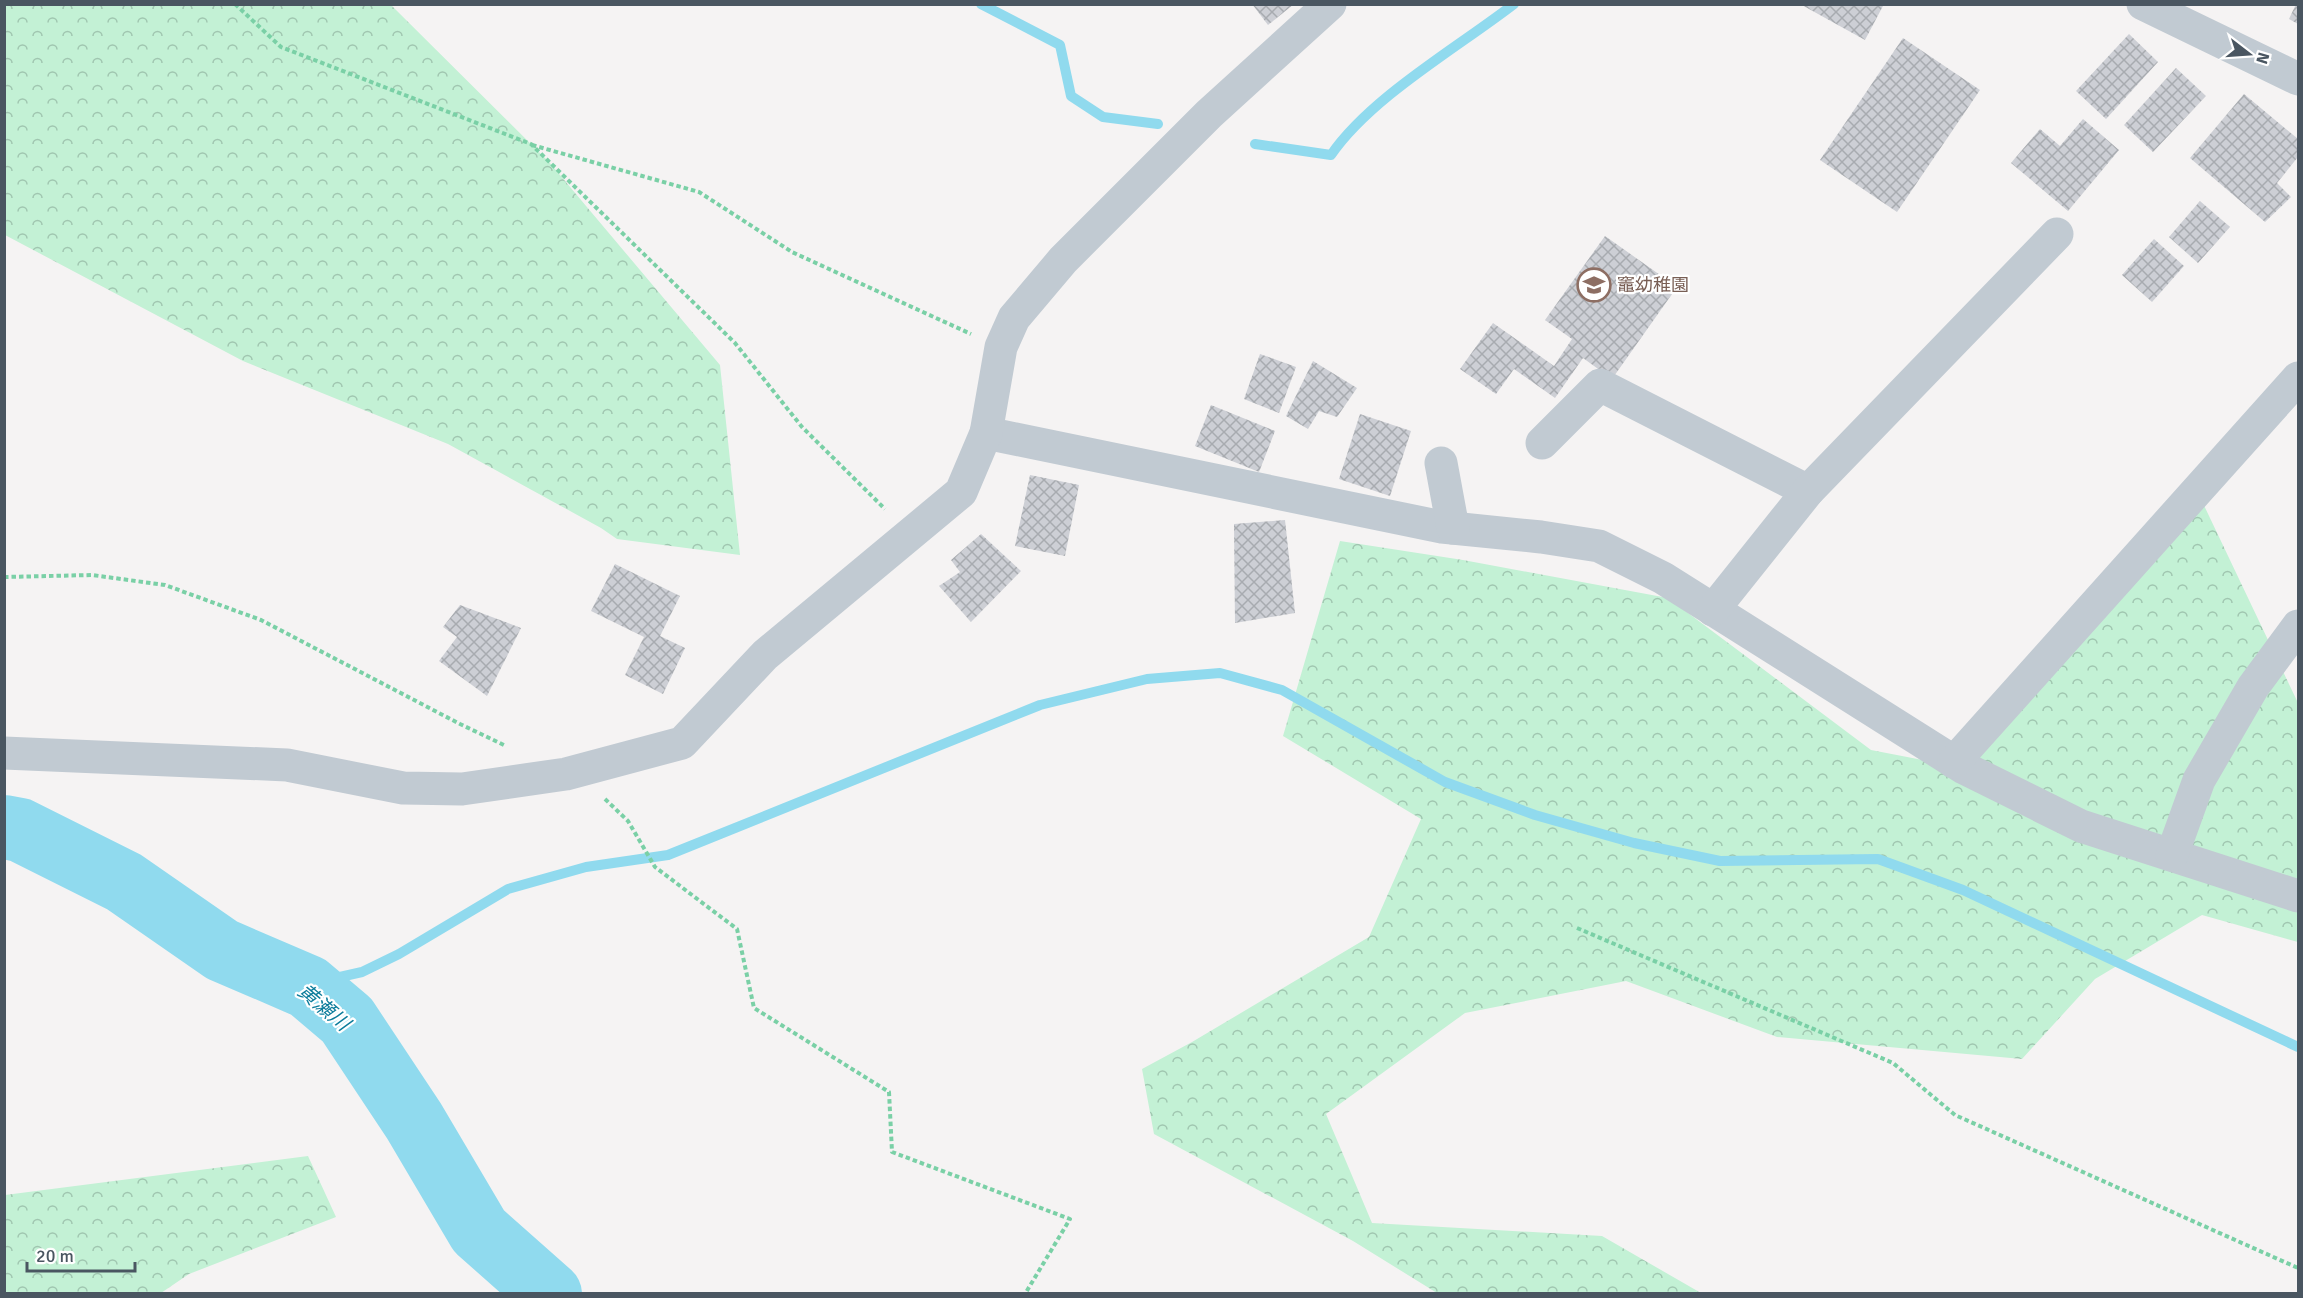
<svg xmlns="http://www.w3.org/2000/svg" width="2303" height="1298" font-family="Signika,'Noto Sans JP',sans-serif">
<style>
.forest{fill:url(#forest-crowns)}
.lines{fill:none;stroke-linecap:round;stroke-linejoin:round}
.stream{stroke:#90daee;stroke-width:10}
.river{stroke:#90daee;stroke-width:64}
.building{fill:url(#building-cross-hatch)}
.path{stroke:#7ad0a6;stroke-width:4;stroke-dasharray:4.5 3;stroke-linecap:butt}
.minor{stroke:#c1cad2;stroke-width:33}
.labels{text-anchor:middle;stroke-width:4.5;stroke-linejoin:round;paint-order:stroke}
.education-label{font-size:18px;fill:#785e54;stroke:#fff;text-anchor:start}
.water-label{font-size:20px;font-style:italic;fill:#0c7c9b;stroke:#fff}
</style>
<defs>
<pattern id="forest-crowns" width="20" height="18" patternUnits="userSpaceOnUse" patternTransform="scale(1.5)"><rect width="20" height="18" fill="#c3f1d5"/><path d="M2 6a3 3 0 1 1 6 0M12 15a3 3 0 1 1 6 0" fill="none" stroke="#a0c6b0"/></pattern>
<pattern id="building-cross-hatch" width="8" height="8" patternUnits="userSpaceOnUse" patternTransform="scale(1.5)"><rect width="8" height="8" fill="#cdcfd5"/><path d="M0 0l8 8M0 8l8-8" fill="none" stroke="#a8abb0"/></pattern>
</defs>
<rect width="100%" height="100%" fill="#f5f3f3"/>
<g class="forest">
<path d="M 4,5 L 391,5 L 549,162 L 720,365 L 740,555 L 617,539 L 601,528 L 448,444 L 243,361 L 5,235 Z"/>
<path d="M 2200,497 L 2298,703 L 2298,942 L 2202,915 L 2095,979 L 2022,1059 L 1777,1037 L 1626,981 L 1465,1013 L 1326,1114 L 1372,1223 L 1602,1236 L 1701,1293 L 1437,1293 L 1353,1241 L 1154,1134 L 1142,1069 L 1192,1042 L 1369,937 L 1421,819 L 1283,736 L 1340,541 L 1463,560 L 1668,598 L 1871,750 L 1964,768 Z"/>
<path d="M 308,1156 L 336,1217 L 189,1274 L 161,1293 L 5,1293 L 5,1195 Z"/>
</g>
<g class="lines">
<g class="stream">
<path d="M 981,4 L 1060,45 L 1071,96 L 1103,117 L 1158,124"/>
<path d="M 1255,144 L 1331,155 C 1371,97 1457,48 1514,4"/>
<path d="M 308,987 L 331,979 L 362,972 L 399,954 L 508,889 L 586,867 L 668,855 L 1040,705 L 1147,679 L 1220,673 L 1282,690 L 1445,782 L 1535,815 L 1634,843 L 1720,861 L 1878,859 L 1963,890 L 2298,1047"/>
</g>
<path class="river" d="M 4,827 L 20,830 L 124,882 L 222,950 L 308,987 L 347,1020 L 414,1121 L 479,1231 L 550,1294"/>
</g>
<g class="building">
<path d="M 1252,4 L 1294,4 L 1268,25 Z"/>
<path d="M 1800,4 L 1884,4 L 1865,40 Z"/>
<path d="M 2296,4 L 2298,4 L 2298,24 L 2289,19 Z"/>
<path d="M 2129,34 L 2158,62 L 2106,119 L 2076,91 Z"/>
<path d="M 1903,38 L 1980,90 L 1897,212 L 1820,160 Z"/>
<path d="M 2176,68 L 2206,96 L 2153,152 L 2124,125 Z"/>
<path d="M 2244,94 L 2298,139 L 2298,157 L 2277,183 L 2291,197 L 2265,222 L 2190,158 Z"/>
<path d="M 2083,119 L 2119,150 L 2068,211 L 2011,163 L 2040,129 L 2060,146 Z"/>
<path d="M 2200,201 L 2230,227 L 2198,263 L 2169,237 Z"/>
<path d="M 1605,236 L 1677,287 L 1612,379 L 1583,358 L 1555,398 L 1514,369 L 1496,394 L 1460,369 L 1493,323 L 1554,366 L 1572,339 L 1545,320 Z"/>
<path d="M 2154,239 L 2184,266 L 2152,302 L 2122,275 Z"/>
<path d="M 1260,354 L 1296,367 L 1279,413 L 1244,399 Z"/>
<path d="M 1313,361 L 1357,388 L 1337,417 L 1319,411 L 1308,429 L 1286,416 Z"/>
<path d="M 1211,405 L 1275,431 L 1259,472 L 1195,446 Z"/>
<path d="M 1360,414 L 1411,431 L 1390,496 L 1339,479 Z"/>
<path d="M 1030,475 L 1079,485 L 1065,556 L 1015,546 Z"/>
<path d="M 1285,520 L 1295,613 L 1235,623 L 1234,524 Z"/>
<path d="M 981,534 L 1021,571 L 971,622 L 939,586 L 960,572 L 951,560 Z"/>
<path d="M 615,564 L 680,596 L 660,636 L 685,648 L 663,694 L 625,675 L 644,637 L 591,611 Z"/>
<path d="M 460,605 L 521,628 L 487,696 L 439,661 L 457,637 L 443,627 Z"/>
</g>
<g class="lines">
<g class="path">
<path d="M 235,4 L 281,47 L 531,144 L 735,343 L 802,427 L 885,509"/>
<path d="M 532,145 L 699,192 L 792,252 L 971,334"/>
<path d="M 4,577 L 92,575 L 165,585 L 261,620 L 460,724 L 506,746"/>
<path d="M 605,799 L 628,821 L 655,867 L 737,929 L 754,1008 L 889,1092 L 892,1152 L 1070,1219 L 1025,1294"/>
<path d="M 1577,928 L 1893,1063 L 1955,1115 L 2298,1268"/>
</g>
<g class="minor">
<path d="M 2143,4 L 2298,79"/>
<path d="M 986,433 L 1442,527 L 1541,537 L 1599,546 L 1663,578 L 1964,768 L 2081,826 L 2298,896"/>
<path d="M 1542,443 L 1600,385 L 1808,491"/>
<path d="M 1441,463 L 1453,528"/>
<path d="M 1713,610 L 1808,491 L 2057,234"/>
<path d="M 4,753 L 287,765 L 403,788 L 462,789 L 566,774 L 682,743 L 765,655 L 961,492 L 986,433 L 1001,347 L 1014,318 L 1063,260 L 1209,114 L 1330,4"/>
<path d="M 1954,762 L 2298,378"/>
<path d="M 2172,855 L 2199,780 L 2253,687 L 2298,626"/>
</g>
</g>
<defs>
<symbol id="school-ring" viewBox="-11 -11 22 22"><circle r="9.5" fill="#fff" stroke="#8d6e63" stroke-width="1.5"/><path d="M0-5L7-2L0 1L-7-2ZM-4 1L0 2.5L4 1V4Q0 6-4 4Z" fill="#8d6e63"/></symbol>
</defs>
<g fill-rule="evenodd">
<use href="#school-ring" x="1575" y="266" width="38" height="38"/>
</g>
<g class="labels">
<g class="education-label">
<text x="1617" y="291">竈幼稚園</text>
</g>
<g class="water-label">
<text transform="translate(324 1007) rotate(40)" y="7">黄瀬川</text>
</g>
</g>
<rect width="2303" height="1298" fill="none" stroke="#4a5661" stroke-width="12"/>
<g transform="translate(2249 54) rotate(107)" stroke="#ffffff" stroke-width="4.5" paint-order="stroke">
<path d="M0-4.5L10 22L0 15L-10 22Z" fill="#4a5661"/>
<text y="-9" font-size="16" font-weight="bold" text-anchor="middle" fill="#4a5661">N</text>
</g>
<path d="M27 1262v9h108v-9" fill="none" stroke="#4a5661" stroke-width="3"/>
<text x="36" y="1262" font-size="18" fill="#4a5661" stroke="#ffffff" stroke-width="4.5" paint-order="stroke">20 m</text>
</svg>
